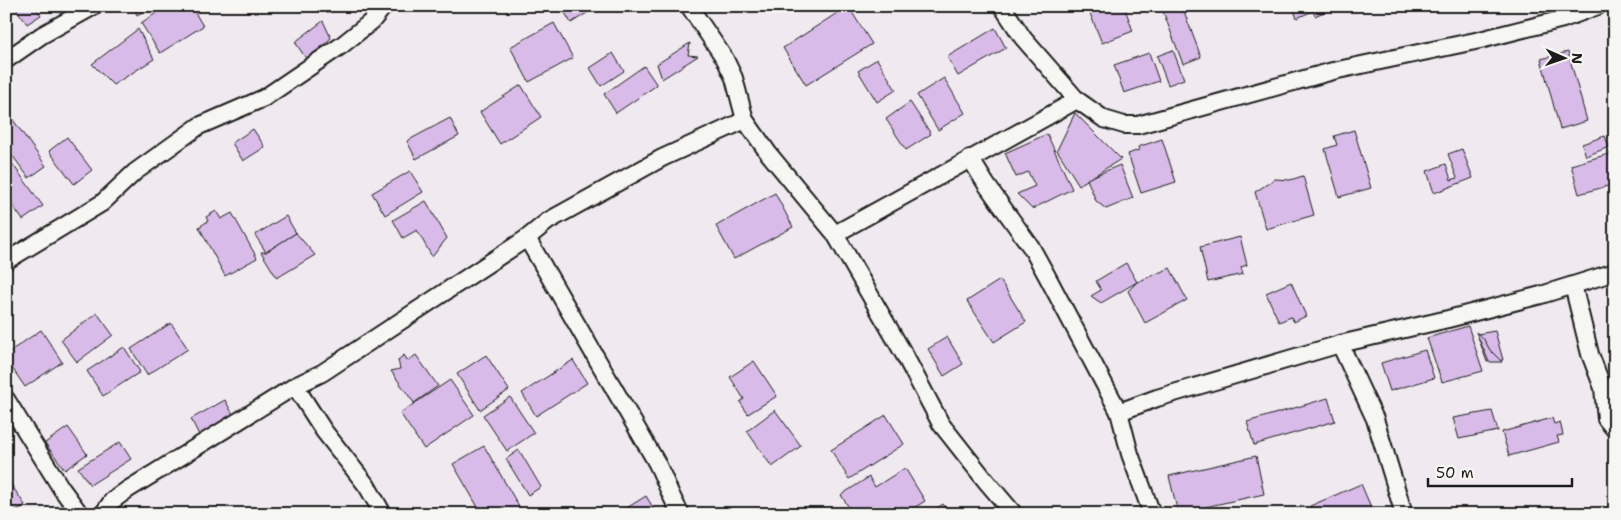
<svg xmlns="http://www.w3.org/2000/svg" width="1621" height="520" font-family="'Shantell Sans',sans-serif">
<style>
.building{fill:#d8bbe9;stroke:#1c1c1c}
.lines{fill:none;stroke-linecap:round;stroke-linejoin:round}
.street-casing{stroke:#1c1c1c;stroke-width:20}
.street{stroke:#f6f6f2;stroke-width:16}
</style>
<rect width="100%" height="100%" fill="#f0eaf0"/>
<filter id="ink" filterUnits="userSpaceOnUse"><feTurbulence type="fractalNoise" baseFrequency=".02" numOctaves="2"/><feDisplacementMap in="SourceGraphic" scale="10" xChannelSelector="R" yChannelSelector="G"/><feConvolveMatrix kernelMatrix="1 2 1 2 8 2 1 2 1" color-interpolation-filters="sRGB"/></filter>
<g filter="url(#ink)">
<g class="building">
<path d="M 14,6 L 34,6 L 41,15 L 27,24 Z"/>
<path d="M 133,6 L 153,6 L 137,15 Z"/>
<path d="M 167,6 L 191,6 L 203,26 L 160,53 L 141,23 Z"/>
<path d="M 561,6 L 598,6 L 571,23 Z"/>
<path d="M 848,6 L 872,44 L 806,85 L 783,48 Z"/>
<path d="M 1087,6 L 1124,6 L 1133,31 L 1102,43 Z"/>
<path d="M 1161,6 L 1182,6 L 1201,57 L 1183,64 Z"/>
<path d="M 1292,6 L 1323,6 L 1326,11 L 1315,16 L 1313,11 L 1297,18 Z"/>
<path d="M 323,21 L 331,38 L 307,60 L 295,42 Z"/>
<path d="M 554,23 L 573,58 L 529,82 L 510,47 Z"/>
<path d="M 995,28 L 1006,48 L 958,76 L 947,57 Z"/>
<path d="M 138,29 L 154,59 L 113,85 L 92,64 Z"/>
<path d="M 690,43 L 688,55 L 698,56 L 662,79 L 657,64 Z"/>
<path d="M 1173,50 L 1184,79 L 1168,85 L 1157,56 Z"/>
<path d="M 1568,52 L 1587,121 L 1560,129 L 1541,59 Z"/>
<path d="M 613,53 L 624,71 L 601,86 L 590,68 Z"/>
<path d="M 1149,53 L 1159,81 L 1124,93 L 1114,65 Z"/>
<path d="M 877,59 L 896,90 L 877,102 L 858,71 Z"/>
<path d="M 644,66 L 657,85 L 616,113 L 604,94 Z"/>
<path d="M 944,78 L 965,113 L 938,130 L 917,95 Z"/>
<path d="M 521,85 L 541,117 L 500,144 L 480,112 Z"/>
<path d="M 910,102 L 931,134 L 906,150 L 886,119 Z"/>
<path d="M 1075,113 L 1121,159 L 1079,185 L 1057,150 Z"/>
<path d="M 11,117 L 46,166 L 29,178 L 6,147 L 6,120 Z"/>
<path d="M 450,118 L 459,136 L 416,159 L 407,141 Z"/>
<path d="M 253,129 L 265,147 L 243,161 L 232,143 Z"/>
<path d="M 1354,130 L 1371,188 L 1339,197 L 1325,149 L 1337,145 L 1334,136 Z"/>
<path d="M 1047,134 L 1072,189 L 1032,209 L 1017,194 L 1035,186 L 1028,172 L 1016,177 L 1005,153 Z"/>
<path d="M 1605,136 L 1609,147 L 1586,156 L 1582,144 Z"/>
<path d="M 67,137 L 92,170 L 74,184 L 49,151 Z"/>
<path d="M 1162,139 L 1176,182 L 1141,193 L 1128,154 L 1139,150 L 1138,147 Z"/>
<path d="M 1462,149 L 1473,178 L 1434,193 L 1427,171 L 1446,164 L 1451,180 L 1457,178 L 1448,154 Z"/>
<path d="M 1612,153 L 1615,161 L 1615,184 L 1579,194 L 1571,165 Z"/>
<path d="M 6,155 L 43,206 L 23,220 L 6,197 Z"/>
<path d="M 1120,165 L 1133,198 L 1106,209 L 1096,201 L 1087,179 Z"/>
<path d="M 410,171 L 423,192 L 385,215 L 372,193 Z"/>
<path d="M 1303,176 L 1314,215 L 1266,229 L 1255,192 L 1275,179 L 1290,180 Z"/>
<path d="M 775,193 L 793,227 L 734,259 L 716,226 Z"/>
<path d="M 426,201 L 447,238 L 432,257 L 417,230 L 403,238 L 393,220 Z"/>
<path d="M 216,211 L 221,219 L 232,213 L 257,258 L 225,276 L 199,227 L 208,221 L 206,217 Z"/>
<path d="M 286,216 L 296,233 L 266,252 L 255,235 Z"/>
<path d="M 296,233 L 315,255 L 277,278 L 261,252 L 266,252 Z"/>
<path d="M 1240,237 L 1247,265 L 1241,267 L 1243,274 L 1208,282 L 1200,247 Z"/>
<path d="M 1126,263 L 1137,282 L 1101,303 L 1091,296 L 1101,290 L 1096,281 Z"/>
<path d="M 1170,268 L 1187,300 L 1145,323 L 1128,291 L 1137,282 Z"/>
<path d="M 1000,280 L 1026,322 L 994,342 L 967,301 Z"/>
<path d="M 1291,282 L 1306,316 L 1294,322 L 1291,317 L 1279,322 L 1266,293 Z"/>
<path d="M 97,313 L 113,335 L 77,362 L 61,340 Z"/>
<path d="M 171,323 L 188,349 L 147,375 L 131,349 Z"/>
<path d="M 1468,326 L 1483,371 L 1442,382 L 1427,338 Z"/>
<path d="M 41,330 L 62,362 L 25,387 L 6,359 L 6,354 Z"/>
<path d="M 1495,331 L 1503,360 L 1487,362 L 1477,334 Z"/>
<path d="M 1476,332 L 1483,338 L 1490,350 L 1502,362 L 1489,362 Z"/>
<path d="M 947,337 L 963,364 L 944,376 L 928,349 Z"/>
<path d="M 124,347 L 140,372 L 103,396 L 87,371 Z"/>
<path d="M 1425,350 L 1434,378 L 1390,391 L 1381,363 Z"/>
<path d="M 404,355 L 408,361 L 416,355 L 438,386 L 414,403 L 391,371 L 400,369 L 398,360 Z"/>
<path d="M 486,355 L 509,390 L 480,410 L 457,374 Z"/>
<path d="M 573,360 L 587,383 L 536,416 L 522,393 Z"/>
<path d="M 754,361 L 777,396 L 748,414 L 740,402 L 744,399 L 730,377 Z"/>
<path d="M 450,380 L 474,415 L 424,449 L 400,413 Z"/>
<path d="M 510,397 L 534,433 L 507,451 L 483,415 Z"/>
<path d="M 1328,398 L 1335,421 L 1254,445 L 1247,422 Z"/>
<path d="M 225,400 L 235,418 L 200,437 L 191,419 Z"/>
<path d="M 775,410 L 801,446 L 772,467 L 747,431 Z"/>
<path d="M 1492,411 L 1498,431 L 1459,439 L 1453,418 Z"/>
<path d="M 886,415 L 904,444 L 849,479 L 831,450 Z"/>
<path d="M 1552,418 L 1554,424 L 1560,422 L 1563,435 L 1557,436 L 1559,442 L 1509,456 L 1502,432 Z"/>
<path d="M 68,427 L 87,454 L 65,470 L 45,443 Z"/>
<path d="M 120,442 L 131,459 L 90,485 L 78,468 Z"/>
<path d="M 484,446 L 521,510 L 514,514 L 482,514 L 453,464 Z"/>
<path d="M 519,450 L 541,487 L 528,495 L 506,459 Z"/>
<path d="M 1256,456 L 1264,494 L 1178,513 L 1169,476 Z"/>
<path d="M 905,468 L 925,501 L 904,514 L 853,514 L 841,495 L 869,477 L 875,487 Z"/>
<path d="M 6,477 L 25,505 L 12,514 L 6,514 Z"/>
<path d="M 1361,484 L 1374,514 L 1314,514 L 1310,506 Z"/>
<path d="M 646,496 L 657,514 L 617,514 Z"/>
<path d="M 943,504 L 949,514 L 928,514 Z"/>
</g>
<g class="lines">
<defs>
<g id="street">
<path d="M 689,6 L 725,59 L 734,78 L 745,120 L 769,154 L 835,234 L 905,356 L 941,424 L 986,481 L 1014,514"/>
<path d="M 1002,6 L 1023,38 L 1077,100 L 1104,119 L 1124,125 L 1138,125 L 1333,71 L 1480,40 L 1563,19 L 1598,6"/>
<path d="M 6,60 L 42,35 L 94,6"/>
<path d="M 970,158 L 986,184 L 1031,247 L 1047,276 L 1119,412 L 1157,398 L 1340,344 L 1448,319 L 1541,295 L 1615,272"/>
<path d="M 835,234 L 1077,100"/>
<path d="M 527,238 L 654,458 C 665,477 669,495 681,514"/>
<path d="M 6,261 L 102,203 L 135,172 L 199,126 L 264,98 L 342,45 L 372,21 L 384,6"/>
<path d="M 1573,285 L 1590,354 L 1603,388 L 1606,419 L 1615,430"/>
<path d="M 1340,344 L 1375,419 L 1404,514"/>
<path d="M 295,386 L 324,431 L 367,486 L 383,514"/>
<path d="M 6,399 L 61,488 L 80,514"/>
<path d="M 1119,412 L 1130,454 L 1152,514"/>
<path d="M 103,514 L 112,501 L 127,490 L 295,386 L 322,373 L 527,238 L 548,221 L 662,158 L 745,120"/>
</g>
</defs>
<use href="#street" class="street-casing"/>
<use href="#street" class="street"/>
</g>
</g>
<rect width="1621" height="520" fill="none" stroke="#f6f6f2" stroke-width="25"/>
<rect x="12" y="12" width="1596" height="495" fill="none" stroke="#1c1c1c" stroke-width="2" filter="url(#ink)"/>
<g transform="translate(1564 58) rotate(92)" stroke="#f6f6f2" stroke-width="4" paint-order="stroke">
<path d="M0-4L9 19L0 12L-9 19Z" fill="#1c1c1c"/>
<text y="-8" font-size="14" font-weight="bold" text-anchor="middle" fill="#1c1c1c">N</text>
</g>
<path d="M1428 478v8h144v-8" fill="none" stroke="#1c1c1c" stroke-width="2.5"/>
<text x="1436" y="478" font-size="15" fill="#1c1c1c" stroke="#f6f6f2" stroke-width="4" paint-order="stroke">50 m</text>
</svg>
